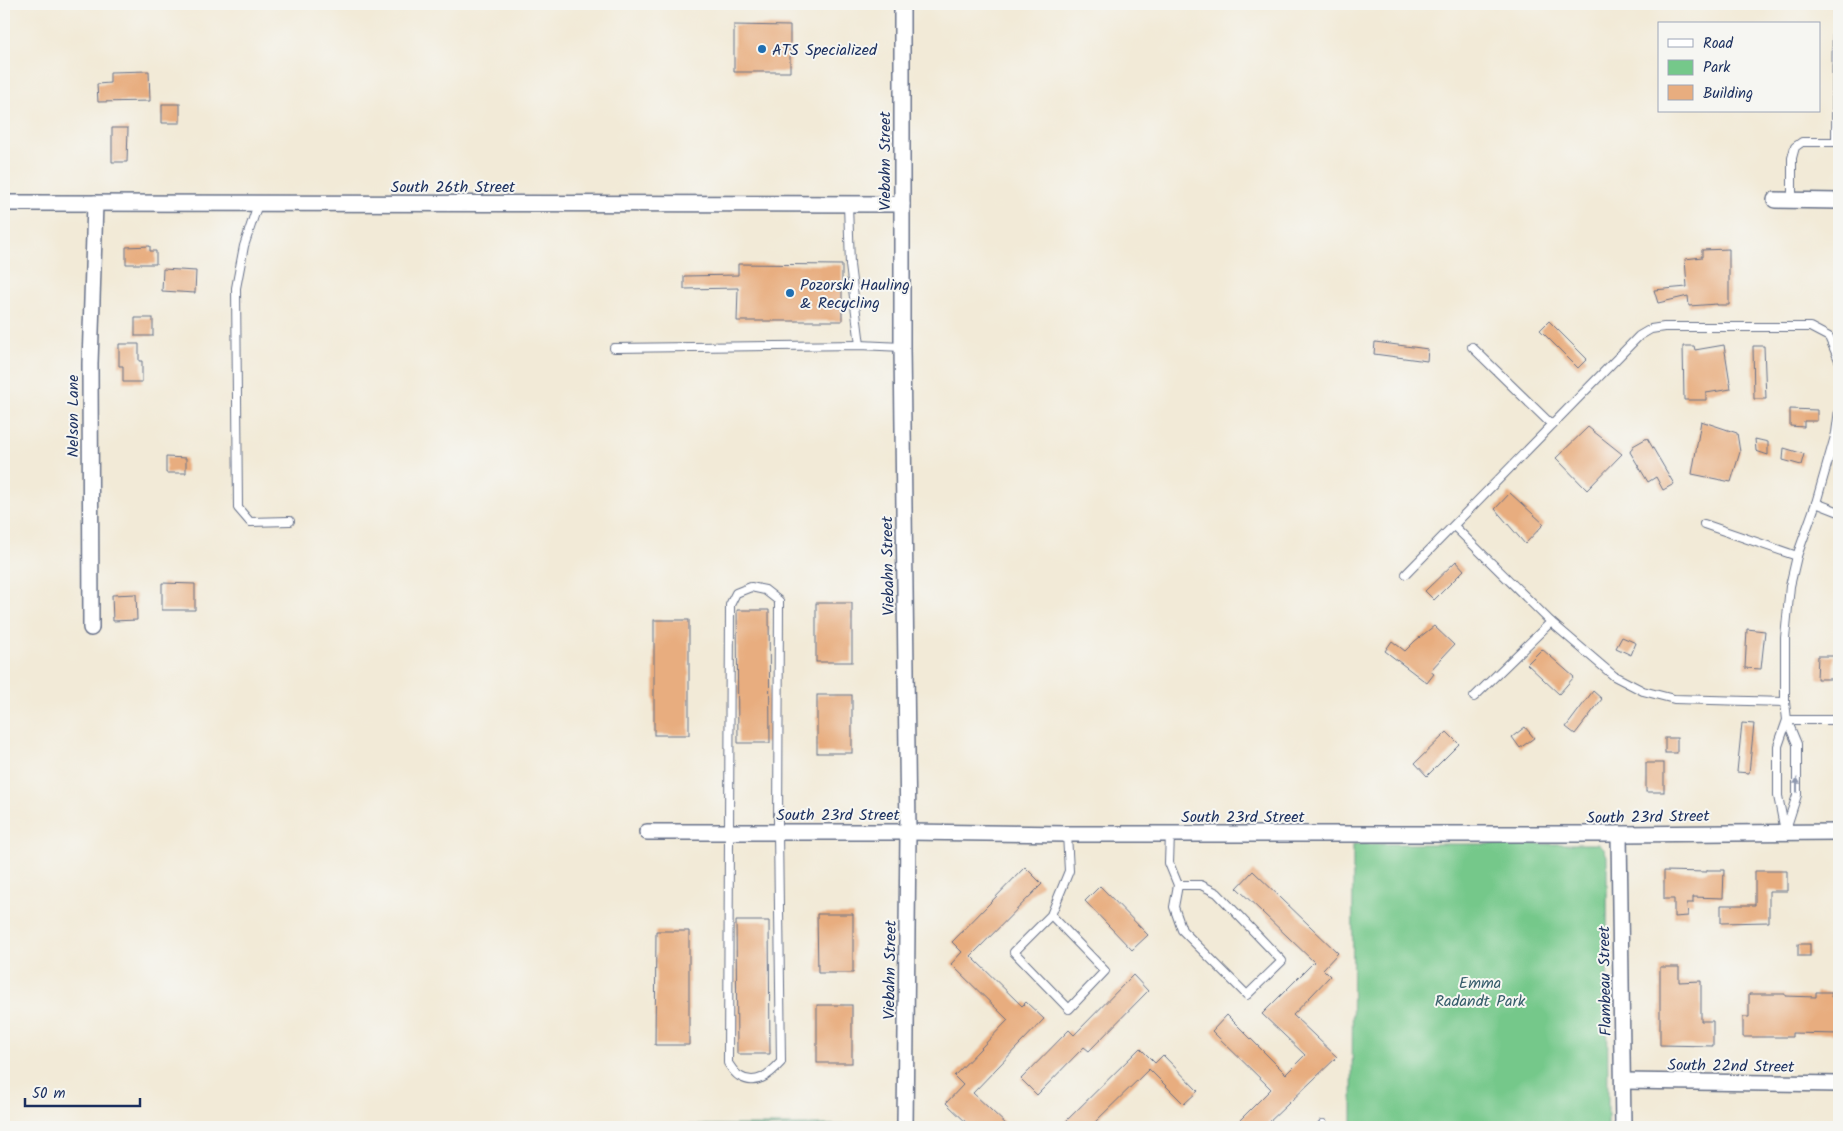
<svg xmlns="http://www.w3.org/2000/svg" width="1843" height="1131" font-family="Kalam,sans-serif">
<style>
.green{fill:#75c88a;stroke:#487c74}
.building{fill:#e8ad7f}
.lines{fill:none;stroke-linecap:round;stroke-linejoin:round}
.lane-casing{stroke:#667088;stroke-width:10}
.street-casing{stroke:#667088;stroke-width:18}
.lane{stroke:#fff;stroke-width:8}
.street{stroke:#fff;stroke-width:15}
.oneway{fill:#8d97ae}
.poi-dot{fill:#1f6fb2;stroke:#f6f6f2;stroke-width:2}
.labels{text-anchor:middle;stroke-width:4;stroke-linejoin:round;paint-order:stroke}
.poi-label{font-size:16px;fill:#1b2f5e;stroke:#f6f6f2;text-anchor:start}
.street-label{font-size:16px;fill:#1b2f5e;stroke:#f6f6f2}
.park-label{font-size:16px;fill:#365d6b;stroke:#f6f6f2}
</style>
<rect width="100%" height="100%" fill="#f6f6f2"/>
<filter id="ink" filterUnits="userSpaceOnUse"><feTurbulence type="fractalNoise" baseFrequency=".02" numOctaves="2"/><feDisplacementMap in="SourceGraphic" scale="10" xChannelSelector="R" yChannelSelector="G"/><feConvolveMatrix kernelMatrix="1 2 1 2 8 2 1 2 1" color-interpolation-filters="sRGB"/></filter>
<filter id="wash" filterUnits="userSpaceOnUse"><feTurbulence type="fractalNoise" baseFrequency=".0096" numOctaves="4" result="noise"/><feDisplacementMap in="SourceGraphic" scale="20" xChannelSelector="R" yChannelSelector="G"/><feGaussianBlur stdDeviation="1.12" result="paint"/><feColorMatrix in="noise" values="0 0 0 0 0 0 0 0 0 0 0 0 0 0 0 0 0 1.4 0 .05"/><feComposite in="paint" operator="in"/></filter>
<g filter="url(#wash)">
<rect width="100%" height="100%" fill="#f2ead7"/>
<g class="green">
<path d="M 1353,844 L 1598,844 L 1604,849 L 1607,856 L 1608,1127 L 1352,1127 Z"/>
<path d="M 635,1125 L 887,1125 L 887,1127 L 602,1127 Z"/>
</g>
<g id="blocks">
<g class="building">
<path d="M 734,25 L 790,26 L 790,72 L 734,72 Z"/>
<path d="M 149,71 L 150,101 L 98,102 L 97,84 L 110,83 L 110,72 Z"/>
<rect x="162" y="104" width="18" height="19"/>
<path d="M 112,128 L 128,128 L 127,162 L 112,162 Z"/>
<path d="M 150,246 L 150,251 L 156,251 L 156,264 L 126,264 L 126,247 Z"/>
<path d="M 1729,249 L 1729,305 L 1717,305 L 1717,304 L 1689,306 L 1688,296 L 1658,303 L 1654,290 L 1687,287 L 1685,259 L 1702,257 L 1702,250 Z"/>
<path d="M 738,264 L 842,265 L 842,321 L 737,321 L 738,288 L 684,289 L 684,276 L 738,275 Z"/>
<path d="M 163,269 L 196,271 L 195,293 L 162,291 Z"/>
<rect x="135" y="318" width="18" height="18"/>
<path d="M 1549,321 L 1587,359 L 1578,368 L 1540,330 Z"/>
<path d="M 1375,342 L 1428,349 L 1427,361 L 1374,354 Z"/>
<path d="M 119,344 L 139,344 L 139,361 L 142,361 L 142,382 L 123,382 L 123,366 L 119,366 Z"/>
<path d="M 1724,345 L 1731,389 L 1706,393 L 1706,400 L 1684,400 L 1683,346 L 1694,346 L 1695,350 Z"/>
<path d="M 1753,346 L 1764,346 L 1766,399 L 1754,399 Z"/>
<path d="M 1790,409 L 1817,410 L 1817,421 L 1804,421 L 1804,427 L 1790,426 Z"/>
<path d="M 1701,421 L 1737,433 L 1740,452 L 1731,482 L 1692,474 Z"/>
<path d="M 1588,427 L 1622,454 L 1587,490 L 1556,458 Z"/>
<path d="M 1647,438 L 1674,484 L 1663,490 L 1656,477 L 1648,482 L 1630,452 L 1633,446 Z"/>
<path d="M 1755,439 L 1768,442 L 1768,455 L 1756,451 Z"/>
<path d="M 1784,448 L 1804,454 L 1801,465 L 1783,460 Z"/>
<path d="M 166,457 L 186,458 L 186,473 L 166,473 Z"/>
<path d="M 1510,493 L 1544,524 L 1525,544 L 1495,509 Z"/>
<path d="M 1456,561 L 1464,570 L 1434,600 L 1425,591 Z"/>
<path d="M 162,583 L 195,584 L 195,610 L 162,610 Z"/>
<path d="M 136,594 L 137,620 L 113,621 L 112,595 Z"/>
<rect x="816" y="603" width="36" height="59"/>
<path d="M 737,610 L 769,610 L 770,743 L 738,743 Z"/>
<rect x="654" y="620" width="35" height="115"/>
<path d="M 1434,626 L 1454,645 L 1430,671 L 1434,674 L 1427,683 L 1385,651 L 1392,641 L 1405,651 L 1415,641 Z"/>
<path d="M 1747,629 L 1765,631 L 1761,669 L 1745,668 Z"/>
<path d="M 1622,637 L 1636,643 L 1631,655 L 1616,648 Z"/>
<path d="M 1542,649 L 1574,677 L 1559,694 L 1527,664 Z"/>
<path d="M 1818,656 L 1834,656 L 1833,679 L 1817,679 Z"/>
<path d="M 1593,691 L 1602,699 L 1575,734 L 1566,727 Z"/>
<rect x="817" y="695" width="35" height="58"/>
<path d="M 1742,723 L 1754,724 L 1749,773 L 1737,772 Z"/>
<path d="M 1525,727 L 1534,738 L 1520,748 L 1512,737 Z"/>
<path d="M 1447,732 L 1459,744 L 1427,776 L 1415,763 Z"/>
<rect x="1665" y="738" width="12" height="15"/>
<rect x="1646" y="763" width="18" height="29"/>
<path d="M 1025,867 L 1042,884 L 971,956 L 1022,1006 L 1026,1002 L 1044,1019 L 973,1093 L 1009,1127 L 971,1127 L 946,1103 L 963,1085 L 954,1076 L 1008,1020 L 951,964 L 962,952 L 952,942 Z"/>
<path d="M 1707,870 L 1724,870 L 1723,898 L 1693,897 L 1693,903 L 1687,903 L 1688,916 L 1674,917 L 1674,899 L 1664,899 L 1664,871 L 1707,872 Z"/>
<path d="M 1253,871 L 1338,953 L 1323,969 L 1330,976 L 1293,1015 L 1337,1057 L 1264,1127 L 1233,1127 L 1271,1089 L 1212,1031 L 1227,1015 L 1286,1074 L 1305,1055 L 1262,1014 L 1314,962 L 1237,888 Z"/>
<path d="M 1755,871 L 1787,871 L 1787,891 L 1769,891 L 1769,922 L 1721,923 L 1721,905 L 1755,905 Z"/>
<path d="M 1100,886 L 1148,935 L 1132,950 L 1085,901 Z"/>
<path d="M 817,914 L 853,914 L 853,973 L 818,973 Z"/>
<path d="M 736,921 L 769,921 L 770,1054 L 737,1054 Z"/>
<path d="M 656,931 L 689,931 L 689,1045 L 655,1045 Z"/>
<rect x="1798" y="944" width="12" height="12"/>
<path d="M 1660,967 L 1679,967 L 1679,982 L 1701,981 L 1701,1021 L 1713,1021 L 1713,1046 L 1660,1045 Z"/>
<path d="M 1133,975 L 1148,991 L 1089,1051 L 1084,1047 L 1037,1095 L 1021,1079 L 1069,1030 L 1074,1035 Z"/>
<path d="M 1816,992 L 1832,992 L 1831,997 L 1839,997 L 1839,1034 L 1792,1033 L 1792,1037 L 1743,1037 L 1743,1017 L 1749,1017 L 1749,994 L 1785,994 L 1785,996 L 1816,997 Z"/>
<rect x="817" y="1005" width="35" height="58"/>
<path d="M 1140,1048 L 1155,1063 L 1163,1055 L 1198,1091 L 1184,1104 L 1149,1069 L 1090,1127 L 1060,1127 Z"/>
</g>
</g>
</g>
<g filter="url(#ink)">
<use href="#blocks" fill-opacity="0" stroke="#667088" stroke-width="1"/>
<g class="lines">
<defs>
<g id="lane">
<path d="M 1836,142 L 1837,4"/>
<path d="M 1792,200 L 1792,158 L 1795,147 L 1802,142 L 1839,142"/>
<path d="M 258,204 L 244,246 L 236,288 L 238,508 L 250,522 L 290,521"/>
<path d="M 848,204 L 850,265 L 860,345"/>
<path d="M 1472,347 L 1551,424"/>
<path d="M 614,348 L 860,345 L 902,347"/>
<path d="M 1816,503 L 1839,512"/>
<path d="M 1704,524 L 1797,556"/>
<path d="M 1454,526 L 1551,622 L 1614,676 L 1643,691 L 1674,699 L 1785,702"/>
<path d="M 1406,574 L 1639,336 L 1651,329 L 1664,327 L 1810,327 L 1829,337 L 1839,360"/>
<path d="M 751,587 L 765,590 L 779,601 L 778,832 L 781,1062 C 770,1074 756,1087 739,1076 C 734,1073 731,1067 728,1063 L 730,605 L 736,593 Z"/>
<path d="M 1474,697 L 1551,622"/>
<path d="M 1787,720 L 1839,720"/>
<path d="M 1785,831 L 1778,796 L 1778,746 L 1787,720"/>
<path d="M 1785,832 L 1797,795 L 1797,744 L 1787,720 L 1785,702 L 1785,638 L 1790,586 L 1797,556 L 1816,503 L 1836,433 L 1839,410"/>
<path d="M 1170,834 L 1169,863 L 1178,885 L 1201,885 L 1217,893 L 1282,961 L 1247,995 L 1182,930 L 1174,907 L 1178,885"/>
<path d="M 1051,915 L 1105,971 L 1069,1009 L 1014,952 L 1051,915 L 1069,871 L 1067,834"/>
<path d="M 1320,1127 L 1323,1124"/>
</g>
<g id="street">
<path d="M 902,4 L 902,347 L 908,832 L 905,1127"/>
<path d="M 1775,200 L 1839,201"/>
<path d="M 4,203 L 902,204"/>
<path d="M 91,628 L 90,364 L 95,203"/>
<path d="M 647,832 L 908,832 L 1067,834 L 1619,834 L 1839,832"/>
<path d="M 1619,834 L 1623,1127"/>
<path d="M 1623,1081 L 1839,1084"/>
</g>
</defs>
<use href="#lane" class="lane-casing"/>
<use href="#street" class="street-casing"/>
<use href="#lane" class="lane"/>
<use href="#street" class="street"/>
</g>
<defs><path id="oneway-solid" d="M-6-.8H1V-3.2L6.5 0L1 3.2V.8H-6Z" transform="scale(1.25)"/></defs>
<use class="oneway" href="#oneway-solid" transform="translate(1797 785) rotate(-90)"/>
</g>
<g class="poi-dot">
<circle cx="762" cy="49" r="5"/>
<circle cx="790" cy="293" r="5"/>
</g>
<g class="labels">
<g class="poi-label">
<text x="772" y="55">ATS Specialized</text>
<text x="800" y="290">Pozorski Hauling<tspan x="800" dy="18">&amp; Recycling</tspan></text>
</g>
<g class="street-label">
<text transform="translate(884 161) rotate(-90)" y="6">Viebahn Street</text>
<text x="453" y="192">South 26th Street</text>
<text transform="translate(72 416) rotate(-90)" y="6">Nelson Lane</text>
<text transform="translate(887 566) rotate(-91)" y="6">Viebahn Street</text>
<text x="838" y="820">South 23rd Street</text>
<text x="1243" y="822">South 23rd Street</text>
<text transform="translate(1648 816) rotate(-1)" y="6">South 23rd Street</text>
<text transform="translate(889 970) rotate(-89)" y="6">Viebahn Street</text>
<text transform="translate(1604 981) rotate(-91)" y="6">Flambeau Street</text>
<text transform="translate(1731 1065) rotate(1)" y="6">South 22nd Street</text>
</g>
<g class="park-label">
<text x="1480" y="988">Emma<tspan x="1480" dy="18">Radandt Park</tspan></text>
</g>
</g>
<rect width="1843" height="1131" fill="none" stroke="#f6f6f2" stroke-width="20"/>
<rect x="1658" y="22" width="162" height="90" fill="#f6f6f2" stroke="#9ea6b7"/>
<rect x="1668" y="39" width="25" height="8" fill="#ffffff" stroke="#9ea6b7"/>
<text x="1703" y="48" font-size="15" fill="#1b2f5e">Road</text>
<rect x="1668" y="60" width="25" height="15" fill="#75c88a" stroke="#9ea6b7"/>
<text x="1703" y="72" font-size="15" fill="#1b2f5e">Park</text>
<rect x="1668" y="85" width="25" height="15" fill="#e8ad7f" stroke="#9ea6b7"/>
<text x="1703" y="98" font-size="15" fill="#1b2f5e">Building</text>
<path d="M25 1098v8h115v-8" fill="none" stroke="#1b2f5e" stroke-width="2.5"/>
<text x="32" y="1098" font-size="15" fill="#1b2f5e" stroke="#f6f6f2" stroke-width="4" paint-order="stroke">50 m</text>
</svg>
